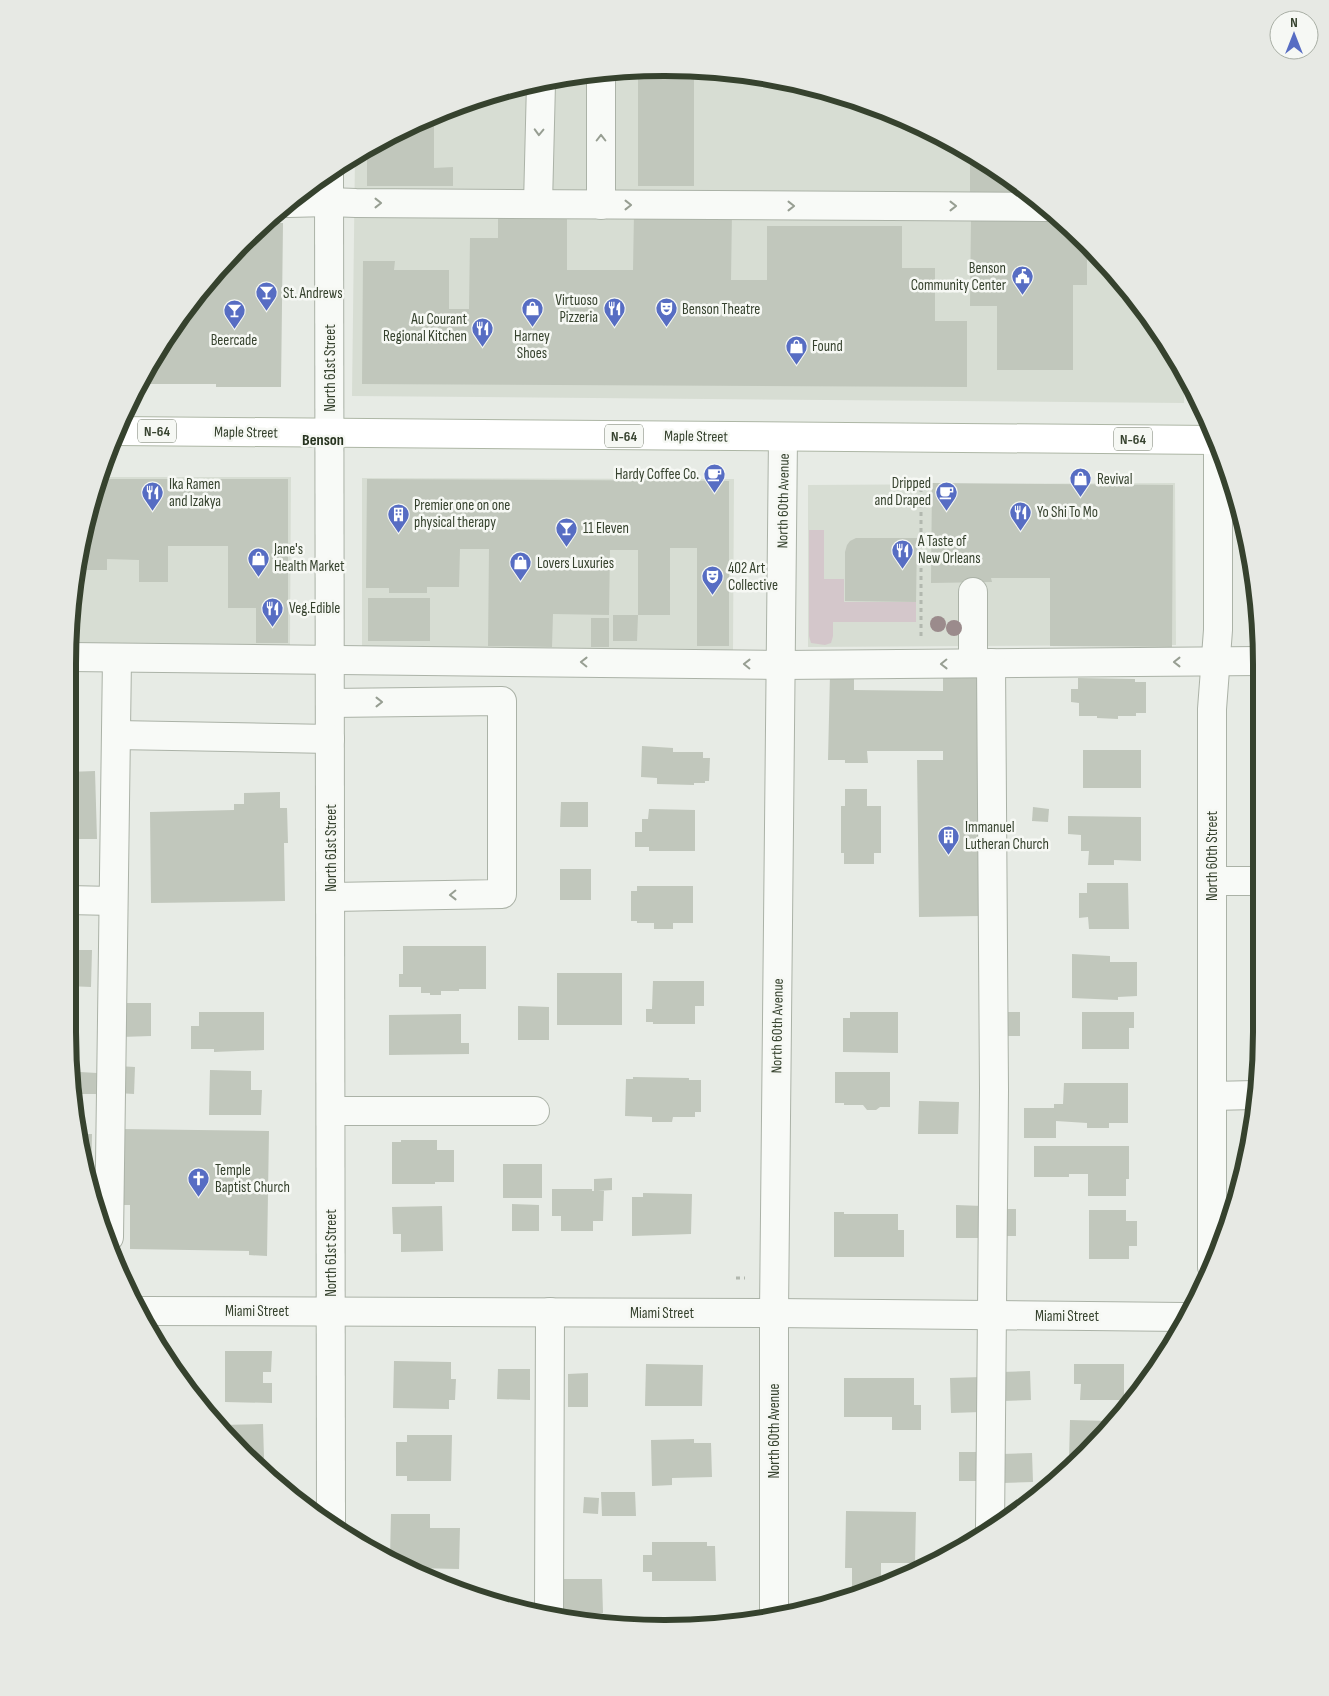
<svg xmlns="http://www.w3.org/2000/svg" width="1329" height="1696" font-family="'Sofia Sans Condensed',sans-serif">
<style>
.built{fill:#d7ddd3}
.green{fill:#d4c7cb}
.building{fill:#c1c7bc}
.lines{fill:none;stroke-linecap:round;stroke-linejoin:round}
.minor-casing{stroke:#abb2a7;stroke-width:30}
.major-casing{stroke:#adb6a5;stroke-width:30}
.path{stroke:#b2b8af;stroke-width:3;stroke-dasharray:4 4;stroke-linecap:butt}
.minor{stroke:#f8faf7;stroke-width:28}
.major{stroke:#fff;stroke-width:28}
.tree{fill:#9b8b8c}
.oneway{stroke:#979e92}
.labels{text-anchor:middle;stroke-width:5;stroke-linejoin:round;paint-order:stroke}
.shield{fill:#f6f8f4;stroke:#707969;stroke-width:1}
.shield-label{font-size:14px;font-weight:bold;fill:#36422e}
.poi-label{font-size:15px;fill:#36422e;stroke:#f6f8f4;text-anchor:start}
.street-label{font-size:15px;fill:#36422e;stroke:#f6f8f4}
.neighbourhood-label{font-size:16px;font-weight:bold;fill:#27331f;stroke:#f6f8f4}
.rim{fill:none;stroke:#36422e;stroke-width:6}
</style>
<rect width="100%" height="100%" fill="#e7ebe5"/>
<g class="built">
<path d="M 703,69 L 819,88 L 928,129 L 1028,191 L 1113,271 L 1181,366 L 1185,373 L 1184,403 L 352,396 L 355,156 L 366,148 L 472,99 L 586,73 Z"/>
<path d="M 98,477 L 291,477 L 290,646 L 69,646 L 69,626 Z"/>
<path d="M 362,478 L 734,479 L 733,650 L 362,649 Z"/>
<path d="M 1175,483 L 1176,645 L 808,647 L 808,485 Z"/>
<path d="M 1255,598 L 1260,625 L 1260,649 L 1255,649 Z"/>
</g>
<path class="green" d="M 809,530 L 824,530 L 824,579 L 844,579 L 844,602 L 916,602 L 916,622 L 833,622 L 833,636 L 831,643 L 825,645 L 811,643 L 809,636 Z"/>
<g class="building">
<path d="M 694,69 L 694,186 L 638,186 L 638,71 Z"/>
<path d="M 434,117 L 434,168 L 453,167 L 453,186 L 367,186 L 367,147 Z"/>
<path d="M 970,155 L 1028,191 L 1030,193 L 970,194 Z"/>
<path d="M 634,213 L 732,213 L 731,280 L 767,280 L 767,226 L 902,226 L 902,268 L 935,268 L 935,321 L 967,321 L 967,387 L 362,384 L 363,261 L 395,261 L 394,270 L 449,270 L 449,309 L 469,309 L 470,238 L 498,238 L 498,216 L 567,216 L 567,270 L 633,270 Z"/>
<path d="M 971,218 L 1057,218 L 1087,246 L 1087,285 L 1073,285 L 1073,370 L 997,370 L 997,306 L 970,306 Z"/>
<path d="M 264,223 L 283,223 L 281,387 L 216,387 L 216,384 L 139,384 L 191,301 L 215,276 L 217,276 L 217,274 Z"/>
<path d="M 98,479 L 288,479 L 288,643 L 256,643 L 256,608 L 228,608 L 228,546 L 168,546 L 168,582 L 139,582 L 139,560 L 107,559 L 107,570 L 80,570 Z"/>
<path d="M 367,479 L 729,481 L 729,646 L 697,646 L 697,548 L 670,548 L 670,615 L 638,615 L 638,550 L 610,550 L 609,615 L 553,614 L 552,647 L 488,646 L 489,549 L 460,549 L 459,587 L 427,587 L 427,593 L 389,593 L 389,588 L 366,588 Z"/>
<path d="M 932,483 L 1173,485 L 1172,647 L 1050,646 L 1050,578 L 991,578 L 992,582 L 931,583 Z"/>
<path d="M 856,538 L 917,538 L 916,602 L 845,601 L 845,552 L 847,545 L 850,541 Z"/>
<path d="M 76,587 L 77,642 L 69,642 L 69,626 Z"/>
<rect x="368" y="598" width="62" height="43"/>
<path d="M 613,615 L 638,615 L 637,641 L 613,641 Z"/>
<rect x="591" y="618" width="18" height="29"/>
<path d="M 830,674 L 854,675 L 854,690 L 943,691 L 943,674 L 982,674 L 983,794 L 978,794 L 980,916 L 919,917 L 917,760 L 943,760 L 943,751 L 867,751 L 868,763 L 845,763 L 845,760 L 828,760 Z"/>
<path d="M 1078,678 L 1135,679 L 1135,682 L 1146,682 L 1146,713 L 1136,713 L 1136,716 L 1118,716 L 1118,719 L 1097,718 L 1097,716 L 1079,716 L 1079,703 L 1071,702 L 1071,689 L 1078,689 Z"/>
<path d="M 642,746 L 673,748 L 673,752 L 703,752 L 703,758 L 710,758 L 709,781 L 705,781 L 705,783 L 694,783 L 694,785 L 657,784 L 657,778 L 641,777 Z"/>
<rect x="1083" y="750" width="58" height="38"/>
<path d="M 95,771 L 97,839 L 68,839 L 68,772 Z"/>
<path d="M 845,789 L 867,789 L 867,806 L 881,806 L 881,853 L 874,853 L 874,864 L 844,864 L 844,853 L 841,853 L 841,806 L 845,806 Z"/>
<path d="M 280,792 L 280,808 L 287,808 L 288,843 L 284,843 L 285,901 L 151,903 L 150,812 L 234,810 L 234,804 L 244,804 L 244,793 Z"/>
<path d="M 561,802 L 588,802 L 588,827 L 560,827 Z"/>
<path d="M 1033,807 L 1049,809 L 1048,822 L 1032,821 Z"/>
<path d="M 649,809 L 695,810 L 695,851 L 649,851 L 649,847 L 635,847 L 635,832 L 642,832 L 642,819 L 648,819 Z"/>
<path d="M 1068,816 L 1141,817 L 1141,861 L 1114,860 L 1114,865 L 1088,865 L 1089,851 L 1081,851 L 1081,835 L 1068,834 Z"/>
<rect x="560" y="869" width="31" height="31"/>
<path d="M 1087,883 L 1128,883 L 1129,929 L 1089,929 L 1088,917 L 1079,918 L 1079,893 L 1087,893 Z"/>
<path d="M 637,886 L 693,886 L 693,923 L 673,923 L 673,929 L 654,929 L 654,923 L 637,923 L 637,921 L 631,921 L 631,891 L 637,891 Z"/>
<path d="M 403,946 L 486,946 L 486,989 L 459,989 L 459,991 L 441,991 L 441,995 L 430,995 L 430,993 L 421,993 L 421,987 L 399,987 L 399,974 L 403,974 Z"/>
<path d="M 68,950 L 92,950 L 91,987 L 68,986 Z"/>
<path d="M 1072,954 L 1110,956 L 1110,962 L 1137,962 L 1137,996 L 1118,997 L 1118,1000 L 1072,998 Z"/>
<rect x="557" y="973" width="65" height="52"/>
<path d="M 653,981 L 704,981 L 704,1006 L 695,1006 L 695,1024 L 653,1024 L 653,1022 L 646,1022 L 646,1009 L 652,1009 Z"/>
<path d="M 121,1003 L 151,1003 L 151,1036 L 121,1037 Z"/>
<path d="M 518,1006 L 549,1007 L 549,1040 L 518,1040 Z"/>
<path d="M 199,1012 L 264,1012 L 264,1050 L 214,1052 L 214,1049 L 191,1049 L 191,1026 L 199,1026 Z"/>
<path d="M 850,1012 L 898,1012 L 898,1053 L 843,1052 L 843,1018 L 850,1018 Z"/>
<rect x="1002" y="1012" width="18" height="24"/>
<path d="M 1082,1012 L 1134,1012 L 1134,1028 L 1129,1028 L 1129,1049 L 1082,1049 Z"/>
<path d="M 461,1014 L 461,1043 L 469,1043 L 469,1054 L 389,1055 L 389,1015 Z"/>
<path d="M 117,1066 L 135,1067 L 134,1094 L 117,1093 Z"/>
<path d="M 210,1070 L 251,1071 L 251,1090 L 262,1090 L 261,1115 L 209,1115 Z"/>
<path d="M 80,1072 L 97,1073 L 97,1094 L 79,1094 Z"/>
<path d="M 835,1072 L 890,1072 L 890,1107 L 880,1107 L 876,1110 L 867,1110 L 863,1105 L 844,1105 L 844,1103 L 835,1103 Z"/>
<path d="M 633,1077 L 689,1078 L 689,1080 L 701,1080 L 701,1112 L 695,1112 L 695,1117 L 673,1117 L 672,1122 L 652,1122 L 652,1117 L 625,1116 L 626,1079 L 633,1079 Z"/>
<path d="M 1064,1083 L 1128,1083 L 1128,1123 L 1109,1123 L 1109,1128 L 1087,1128 L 1087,1123 L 1056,1121 L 1056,1138 L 1024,1138 L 1024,1108 L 1054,1108 L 1054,1104 L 1063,1104 Z"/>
<path d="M 919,1101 L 959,1102 L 958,1134 L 918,1134 Z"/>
<path d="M 120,1129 L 269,1131 L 267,1256 L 249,1255 L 249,1251 L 130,1249 L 130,1205 L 119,1205 Z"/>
<path d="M 81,1134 L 92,1134 L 91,1181 L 87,1181 Z"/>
<path d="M 401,1140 L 437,1140 L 437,1150 L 454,1150 L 454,1182 L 435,1182 L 435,1184 L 392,1184 L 392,1142 L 401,1142 Z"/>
<path d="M 1034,1146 L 1129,1146 L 1129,1179 L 1126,1179 L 1126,1196 L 1088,1196 L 1088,1174 L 1069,1174 L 1069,1177 L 1034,1177 Z"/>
<rect x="503" y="1164" width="39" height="34"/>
<path d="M 612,1178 L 612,1190 L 598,1191 L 604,1191 L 603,1221 L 593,1221 L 593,1231 L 561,1231 L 561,1216 L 552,1216 L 552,1189 L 592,1189 L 592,1191 L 594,1191 L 594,1179 Z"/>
<path d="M 643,1193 L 692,1194 L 691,1234 L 632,1236 L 632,1197 L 643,1197 Z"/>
<path d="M 512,1204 L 539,1205 L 539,1231 L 512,1231 Z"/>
<path d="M 956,1205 L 982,1206 L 982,1238 L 956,1238 Z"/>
<path d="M 442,1206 L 443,1251 L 401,1252 L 401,1234 L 393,1234 L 392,1207 Z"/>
<rect x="999" y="1209" width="17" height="27"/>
<path d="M 1089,1210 L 1126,1210 L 1126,1221 L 1137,1221 L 1137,1246 L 1129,1246 L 1129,1259 L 1089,1259 Z"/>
<path d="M 834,1212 L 844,1212 L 844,1214 L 898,1214 L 898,1230 L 904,1230 L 904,1257 L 834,1257 Z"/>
<path d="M 225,1351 L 272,1351 L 271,1372 L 263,1372 L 263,1383 L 272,1383 L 272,1403 L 225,1402 Z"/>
<path d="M 394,1361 L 451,1362 L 451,1379 L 456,1379 L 455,1400 L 449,1400 L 449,1409 L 393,1408 Z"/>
<path d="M 646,1364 L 703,1365 L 702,1406 L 645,1406 Z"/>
<path d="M 1074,1364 L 1124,1364 L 1124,1400 L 1080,1400 L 1081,1384 L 1074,1384 Z"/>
<path d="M 498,1369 L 530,1369 L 530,1400 L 497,1399 Z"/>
<path d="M 1030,1371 L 1031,1400 L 1002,1401 L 1001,1372 Z"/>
<path d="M 588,1373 L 588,1407 L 568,1407 L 568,1374 Z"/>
<path d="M 981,1377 L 981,1412 L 951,1413 L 950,1378 Z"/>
<path d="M 844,1378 L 914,1378 L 914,1405 L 921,1405 L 921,1430 L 892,1430 L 892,1417 L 844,1417 Z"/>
<path d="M 1070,1420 L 1110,1421 L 1076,1460 L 1069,1460 Z"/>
<path d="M 263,1424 L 264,1458 L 248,1458 L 243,1454 L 220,1425 Z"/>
<path d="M 407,1435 L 452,1435 L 451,1481 L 407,1481 L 407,1476 L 396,1476 L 396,1442 L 407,1442 Z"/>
<path d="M 694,1439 L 694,1443 L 711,1443 L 712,1477 L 672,1478 L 672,1485 L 652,1486 L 651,1440 Z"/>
<rect x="959" y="1452" width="23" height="29"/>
<path d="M 1032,1453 L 1033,1482 L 1003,1483 L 1002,1454 Z"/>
<path d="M 601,1492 L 635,1492 L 636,1516 L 602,1516 Z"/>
<path d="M 584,1497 L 599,1498 L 598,1514 L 583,1513 Z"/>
<path d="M 846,1511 L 916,1512 L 915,1563 L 881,1563 L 881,1583 L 862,1590 L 852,1590 L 852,1568 L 845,1568 Z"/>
<path d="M 391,1514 L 430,1514 L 430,1528 L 460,1528 L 459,1569 L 414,1568 L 390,1558 Z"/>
<path d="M 652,1542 L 707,1542 L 707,1546 L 715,1546 L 716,1581 L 652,1581 L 652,1572 L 643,1572 L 643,1555 L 652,1555 Z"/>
<path d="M 559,1579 L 602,1579 L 603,1613 L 560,1614 Z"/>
<path d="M 666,1624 L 688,1624 L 689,1625 L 666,1628 Z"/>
</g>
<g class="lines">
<defs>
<g id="minor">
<path d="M 329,174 L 331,1522"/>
<path d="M 288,203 L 329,202 L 356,203 L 1045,207"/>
<path d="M 538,204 L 541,83"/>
<path d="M 601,205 L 601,72"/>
<path d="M 69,657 L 781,665 L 1260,661"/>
<path d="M 973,663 L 973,592"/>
<path d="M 330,703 L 502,701 L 502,894 L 331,897"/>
<path d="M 116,735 L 330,739"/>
<path d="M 1212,881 L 1261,881"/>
<path d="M 68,900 L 113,901"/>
<path d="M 1212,1096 L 1255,1095"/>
<path d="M 331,1111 L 535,1111"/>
<path d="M 109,1237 L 117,658"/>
<path d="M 1212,1267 L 1212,709 L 1218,630 L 1218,446"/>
<path d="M 139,1311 L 774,1313 L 1185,1317"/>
<path d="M 990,1529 L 994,1090 L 991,663"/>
<path d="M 549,1613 L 550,1312"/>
<path d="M 774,1614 L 774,1313 L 783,437"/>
</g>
<path id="major" d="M 117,431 L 1215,440"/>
</defs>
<use href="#minor" class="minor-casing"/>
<use href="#major" class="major-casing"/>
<g class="path">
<path d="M 921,636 L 921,478"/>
<path d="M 736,1278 L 745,1278"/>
</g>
<use href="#minor" class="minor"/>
<use href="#major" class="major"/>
</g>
<g class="tree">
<circle cx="938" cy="624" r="8"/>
<circle cx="954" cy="628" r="8"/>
</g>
<defs><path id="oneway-chevron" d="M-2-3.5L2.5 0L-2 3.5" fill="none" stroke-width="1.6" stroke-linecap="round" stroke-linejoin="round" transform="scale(1.25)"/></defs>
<g class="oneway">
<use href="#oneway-chevron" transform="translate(539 132) rotate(92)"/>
<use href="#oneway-chevron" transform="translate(601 138) rotate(-90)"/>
<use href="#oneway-chevron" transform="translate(378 203)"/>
<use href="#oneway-chevron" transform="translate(628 205)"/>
<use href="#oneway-chevron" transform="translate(791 206)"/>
<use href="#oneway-chevron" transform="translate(953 206)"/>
<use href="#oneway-chevron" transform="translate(584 662) rotate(-179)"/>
<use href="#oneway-chevron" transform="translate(1177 662) rotate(180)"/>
<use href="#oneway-chevron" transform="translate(747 664) rotate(-179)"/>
<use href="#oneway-chevron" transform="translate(944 664) rotate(179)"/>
<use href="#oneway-chevron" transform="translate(379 702)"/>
<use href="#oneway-chevron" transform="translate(453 895) rotate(179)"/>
</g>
<defs>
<symbol id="civic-pin" viewBox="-11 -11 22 30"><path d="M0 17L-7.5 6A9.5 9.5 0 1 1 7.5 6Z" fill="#576dc3" stroke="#f6f8f4"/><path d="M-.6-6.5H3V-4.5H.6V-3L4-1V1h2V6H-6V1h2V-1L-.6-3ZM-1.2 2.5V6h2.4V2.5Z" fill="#fff"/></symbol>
<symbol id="bar-pin" viewBox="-11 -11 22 30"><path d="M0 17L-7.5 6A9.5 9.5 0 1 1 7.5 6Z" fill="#576dc3" stroke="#f6f8f4"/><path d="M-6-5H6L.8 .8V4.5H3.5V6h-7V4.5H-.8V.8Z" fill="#fff"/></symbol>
<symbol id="shop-pin" viewBox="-11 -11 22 30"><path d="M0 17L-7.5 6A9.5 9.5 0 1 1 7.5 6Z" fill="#576dc3" stroke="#f6f8f4"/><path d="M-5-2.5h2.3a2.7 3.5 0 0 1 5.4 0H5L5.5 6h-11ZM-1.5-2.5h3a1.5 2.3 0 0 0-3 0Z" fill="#fff"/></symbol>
<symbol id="restaurant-pin" viewBox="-11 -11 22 30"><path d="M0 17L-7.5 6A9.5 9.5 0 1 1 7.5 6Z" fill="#576dc3" stroke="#f6f8f4"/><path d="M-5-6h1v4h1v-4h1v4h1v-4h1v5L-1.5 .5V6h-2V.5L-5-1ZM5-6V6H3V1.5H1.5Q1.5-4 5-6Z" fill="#fff"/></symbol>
<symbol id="theatre-pin" viewBox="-11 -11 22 30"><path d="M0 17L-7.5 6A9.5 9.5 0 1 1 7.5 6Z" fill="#576dc3" stroke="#f6f8f4"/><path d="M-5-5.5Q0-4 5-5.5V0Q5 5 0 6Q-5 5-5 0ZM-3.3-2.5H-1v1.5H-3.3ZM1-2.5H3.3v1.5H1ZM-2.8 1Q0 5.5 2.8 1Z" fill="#fff"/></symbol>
<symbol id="cafe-pin" viewBox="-11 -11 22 30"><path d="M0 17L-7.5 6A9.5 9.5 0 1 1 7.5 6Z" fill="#576dc3" stroke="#f6f8f4"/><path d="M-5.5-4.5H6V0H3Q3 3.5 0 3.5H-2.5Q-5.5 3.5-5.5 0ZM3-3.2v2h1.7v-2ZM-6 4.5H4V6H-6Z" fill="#fff"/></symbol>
<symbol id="building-pin" viewBox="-11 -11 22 30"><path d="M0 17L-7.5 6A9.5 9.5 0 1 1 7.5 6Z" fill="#576dc3" stroke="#f6f8f4"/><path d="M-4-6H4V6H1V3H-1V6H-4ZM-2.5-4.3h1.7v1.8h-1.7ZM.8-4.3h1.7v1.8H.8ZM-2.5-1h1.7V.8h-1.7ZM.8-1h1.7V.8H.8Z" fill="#fff"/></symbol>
<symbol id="church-pin" viewBox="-11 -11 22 30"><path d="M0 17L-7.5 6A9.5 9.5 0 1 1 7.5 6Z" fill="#576dc3" stroke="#f6f8f4"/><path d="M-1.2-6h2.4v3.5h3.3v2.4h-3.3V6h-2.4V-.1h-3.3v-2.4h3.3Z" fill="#fff"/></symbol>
</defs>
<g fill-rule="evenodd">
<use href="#civic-pin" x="1010" y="264" width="25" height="34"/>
<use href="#bar-pin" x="254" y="280" width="25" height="34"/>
<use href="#shop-pin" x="520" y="296" width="25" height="34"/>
<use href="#restaurant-pin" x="602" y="296" width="25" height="34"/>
<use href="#theatre-pin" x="654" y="296" width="25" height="34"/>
<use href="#bar-pin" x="222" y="298" width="25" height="34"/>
<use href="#restaurant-pin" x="470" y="316" width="25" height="34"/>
<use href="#shop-pin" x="784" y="334" width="25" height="34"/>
<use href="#cafe-pin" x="702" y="462" width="25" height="34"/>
<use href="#shop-pin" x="1068" y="466" width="25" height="34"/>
<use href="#cafe-pin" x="934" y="480" width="25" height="34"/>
<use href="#restaurant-pin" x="140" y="480" width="25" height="34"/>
<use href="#restaurant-pin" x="1008" y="500" width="25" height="34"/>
<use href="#building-pin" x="386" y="502" width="25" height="34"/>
<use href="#bar-pin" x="554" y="516" width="25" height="34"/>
<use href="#restaurant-pin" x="890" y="538" width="25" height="34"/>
<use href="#shop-pin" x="246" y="546" width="25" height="34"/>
<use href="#shop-pin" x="508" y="550" width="25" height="34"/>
<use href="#theatre-pin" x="700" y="564" width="25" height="34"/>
<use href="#restaurant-pin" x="260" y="596" width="25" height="34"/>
<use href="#building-pin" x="936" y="824" width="25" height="34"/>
<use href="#church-pin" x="186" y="1166" width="25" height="34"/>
</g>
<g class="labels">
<g class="shield">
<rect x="138" y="419.5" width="38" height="23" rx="4"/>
<rect x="605" y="424.5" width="38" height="23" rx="4"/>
<rect x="1114" y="427.5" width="38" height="23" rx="4"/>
</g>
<g class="shield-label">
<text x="157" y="436">N-64</text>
<text x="624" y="441">N-64</text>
<text x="1133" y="444">N-64</text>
</g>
<g class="poi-label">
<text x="1006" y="273" text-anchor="end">Benson<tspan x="1006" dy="17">Community Center</tspan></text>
<text x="283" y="298">St. Andrews</text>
<text x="598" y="305" text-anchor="end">Virtuoso<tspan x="598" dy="17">Pizzeria</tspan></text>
<text x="682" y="314">Benson Theatre</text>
<text x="467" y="324" text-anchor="end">Au Courant<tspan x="467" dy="17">Regional Kitchen</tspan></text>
<text x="532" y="341" text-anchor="middle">Harney<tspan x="532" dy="17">Shoes</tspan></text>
<text x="234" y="345" text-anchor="middle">Beercade</text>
<text x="812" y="351">Found</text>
<text x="699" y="479" text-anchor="end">Hardy Coffee Co.</text>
<text x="1097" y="484">Revival</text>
<text x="931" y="488" text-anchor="end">Dripped<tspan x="931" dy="17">and Draped</tspan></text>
<text x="169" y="489">Ika Ramen<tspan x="169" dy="17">and Izakya</tspan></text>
<text x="414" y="510">Premier one on one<tspan x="414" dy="17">physical therapy</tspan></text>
<text x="1037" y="517">Yo Shi To Mo</text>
<text x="583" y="533">11 Eleven</text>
<text x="918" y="546">A Taste of<tspan x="918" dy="17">New Orleans</tspan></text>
<text x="274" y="554">Jane's<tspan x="274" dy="17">Health Market</tspan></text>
<text x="537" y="568">Lovers Luxuries</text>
<text x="728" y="573">402 Art<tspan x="728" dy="17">Collective</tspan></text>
<text x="289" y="613">Veg.Edible</text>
<text x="965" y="832">Immanuel<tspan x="965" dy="17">Lutheran Church</tspan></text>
<text x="215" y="1175">Temple<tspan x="215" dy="17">Baptist Church</tspan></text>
</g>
<g class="street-label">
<text transform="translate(330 368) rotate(-90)" y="5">North 61st Street</text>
<text transform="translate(246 432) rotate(1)" y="5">Maple Street</text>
<text transform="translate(696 436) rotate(1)" y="5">Maple Street</text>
<text transform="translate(783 501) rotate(-89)" y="5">North 60th Avenue</text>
<text transform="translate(331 848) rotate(-90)" y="5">North 61st Street</text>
<text transform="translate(1212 856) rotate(-90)" y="5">North 60th Street</text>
<text transform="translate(777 1026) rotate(-89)" y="5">North 60th Avenue</text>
<text transform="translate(331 1253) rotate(-90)" y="5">North 61st Street</text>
<text x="257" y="1316">Miami Street</text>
<text x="662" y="1318">Miami Street</text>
<text x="1067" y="1321">Miami Street</text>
<text transform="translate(774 1431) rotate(-90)" y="5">North 60th Avenue</text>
</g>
<g class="neighbourhood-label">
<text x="323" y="445">Benson</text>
</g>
</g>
<path d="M0 0H1329V1696H0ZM664 76H665A588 588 0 0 1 1253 664V1032A588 588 0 0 1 665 1620H664A588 588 0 0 1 76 1032V664A588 588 0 0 1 664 76Z" fill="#e7e9e4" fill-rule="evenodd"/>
<path class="rim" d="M664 76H665A588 588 0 0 1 1253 664V1032A588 588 0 0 1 665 1620H664A588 588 0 0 1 76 1032V664A588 588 0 0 1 664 76Z"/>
<g transform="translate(1294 35)"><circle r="24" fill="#f6f8f4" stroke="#a9afa5"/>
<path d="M0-4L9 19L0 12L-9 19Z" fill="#576dc3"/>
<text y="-8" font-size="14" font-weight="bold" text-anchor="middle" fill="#36422e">N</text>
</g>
</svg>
